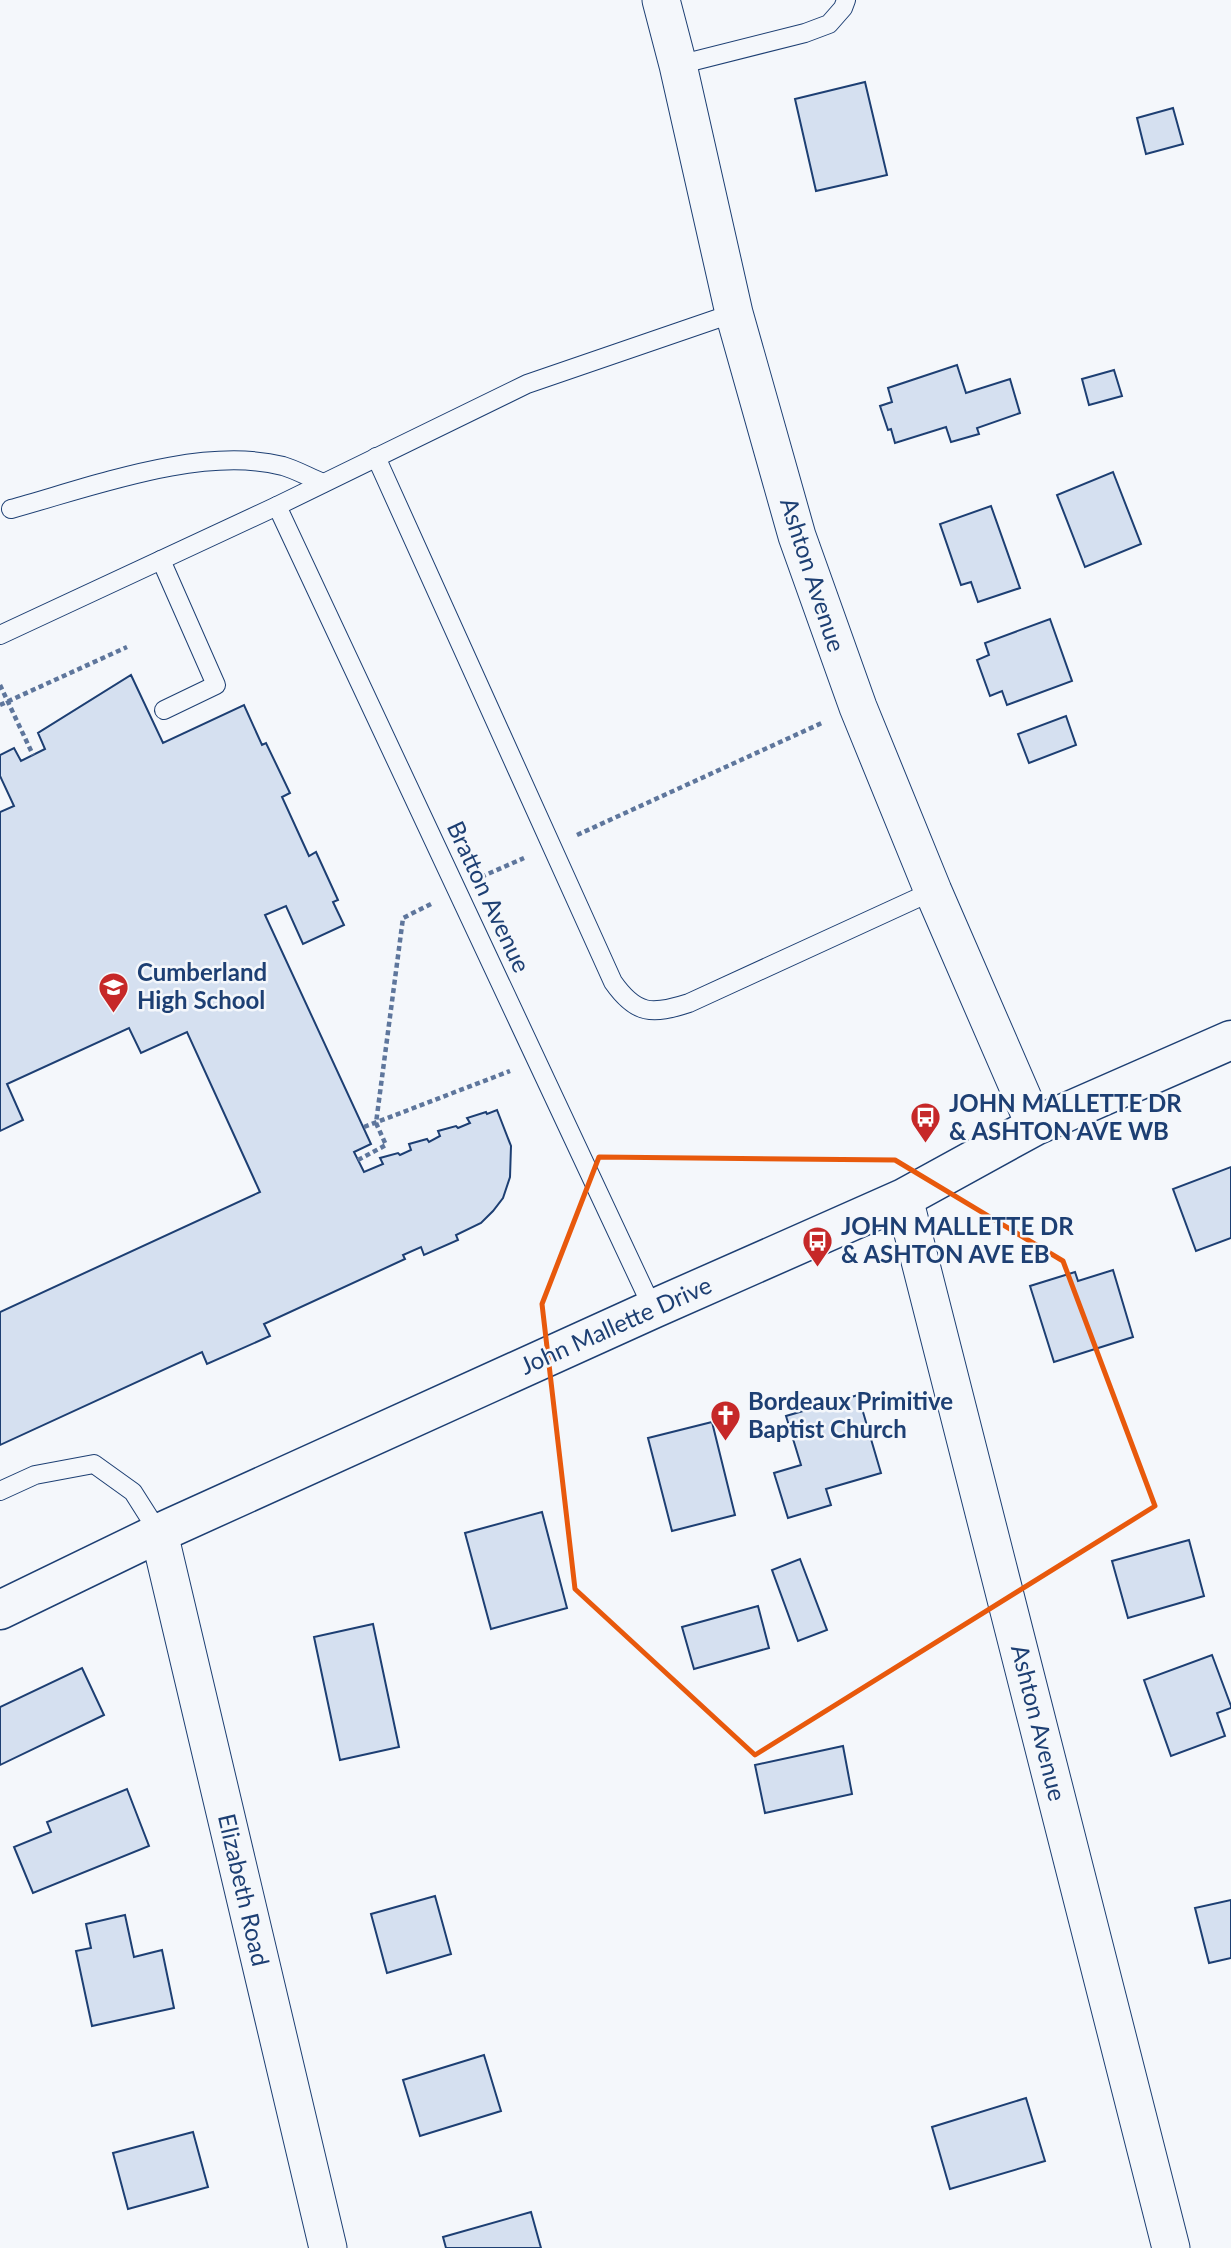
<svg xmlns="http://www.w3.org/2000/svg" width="1231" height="2248" font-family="Lato,sans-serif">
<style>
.building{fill:#d5e0f0;stroke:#1d3f73;stroke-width:2}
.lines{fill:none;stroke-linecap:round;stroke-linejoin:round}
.lane-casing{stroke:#1d3f73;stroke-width:20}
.street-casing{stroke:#1d3f73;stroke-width:39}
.secondary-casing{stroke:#1d3f73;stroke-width:41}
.path{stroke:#5e769c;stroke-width:4.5;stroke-dasharray:5 3.5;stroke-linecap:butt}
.lane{stroke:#f4f7fb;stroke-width:18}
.street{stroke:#f4f7fb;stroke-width:37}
.secondary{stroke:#f4f7fb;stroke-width:38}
.marked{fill:none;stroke:#e8590c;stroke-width:5;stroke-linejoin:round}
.labels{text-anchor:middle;stroke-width:5;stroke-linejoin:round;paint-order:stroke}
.street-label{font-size:24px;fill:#1d3f73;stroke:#f4f7fb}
.poi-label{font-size:24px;font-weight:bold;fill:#1d3f73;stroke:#f4f7fb;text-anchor:start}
</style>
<rect width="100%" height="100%" fill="#f4f7fb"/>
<g class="building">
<path d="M 865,82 L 887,175 L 816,191 L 795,99 Z"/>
<path d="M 1173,108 L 1183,144 L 1146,154 L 1137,118 Z"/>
<path d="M 957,365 L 966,393 L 1010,379 L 1020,413 L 977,428 L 979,434 L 951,442 L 946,427 L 895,443 L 891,429 L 888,430 L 880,406 L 892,402 L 888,388 Z"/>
<path d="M 1114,370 L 1122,396 L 1089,405 L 1082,379 Z"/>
<path d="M 1113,472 L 1141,544 L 1085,567 L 1057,495 Z"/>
<path d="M 991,506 L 1020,588 L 978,602 L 971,582 L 961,585 L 940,524 Z"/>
<path d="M 1050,619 L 1072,681 L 1007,705 L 1002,691 L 990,696 L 977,660 L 989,655 L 985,643 Z"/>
<path d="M 131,675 L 163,743 L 244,705 L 262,745 L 266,743 L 290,793 L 282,797 L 309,856 L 316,852 L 338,900 L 333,902 L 344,925 L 303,944 L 286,906 L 265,915 L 371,1144 L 354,1152 L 364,1172 L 383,1164 L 380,1158 L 398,1153 L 400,1155 L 411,1150 L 409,1144 L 427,1139 L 429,1142 L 440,1136 L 438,1131 L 456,1126 L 458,1128 L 470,1123 L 467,1118 L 486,1112 L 487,1114 L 497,1110 L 511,1146 L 510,1177 L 503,1198 L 493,1211 L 481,1223 L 456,1235 L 458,1240 L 424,1255 L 421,1247 L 403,1255 L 405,1259 L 264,1324 L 270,1336 L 207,1364 L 202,1352 L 0,1445 L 0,1312 L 260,1192 L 187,1032 L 141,1053 L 129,1028 L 7,1084 L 23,1120 L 0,1131 L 0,812 L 14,806 L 0,776 L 0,755 L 14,748 L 21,761 L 45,749 L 38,733 Z"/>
<path d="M 1066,716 L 1076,745 L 1029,763 L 1018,734 Z"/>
<path d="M 1231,1167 L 1231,1238 L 1196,1251 L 1173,1189 Z"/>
<path d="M 1113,1270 L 1133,1337 L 1054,1362 L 1030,1286 L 1075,1272 L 1078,1281 Z"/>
<path d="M 858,1395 L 881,1473 L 826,1489 L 831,1505 L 788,1518 L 774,1473 L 801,1465 L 786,1416 Z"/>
<path d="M 712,1422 L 735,1515 L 672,1531 L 648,1438 Z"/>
<path d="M 542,1512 L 567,1608 L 491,1629 L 465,1533 Z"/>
<path d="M 1189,1540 L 1204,1596 L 1128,1618 L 1112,1561 Z"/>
<path d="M 800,1559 L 827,1630 L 798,1641 L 772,1570 Z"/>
<path d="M 758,1606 L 769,1648 L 694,1669 L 682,1627 Z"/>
<path d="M 373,1624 L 399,1747 L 340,1760 L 314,1637 Z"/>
<path d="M 1212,1655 L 1231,1706 L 1231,1708 L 1217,1713 L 1225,1736 L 1171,1756 L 1144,1680 Z"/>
<path d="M 82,1668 L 104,1715 L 0,1765 L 0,1707 Z"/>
<path d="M 843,1746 L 852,1794 L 765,1813 L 755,1765 Z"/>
<path d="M 127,1789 L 149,1846 L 33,1893 L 14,1847 L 51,1832 L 47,1822 Z"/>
<path d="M 435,1896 L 451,1954 L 387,1973 L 371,1914 Z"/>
<path d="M 1231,1900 L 1231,1958 L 1209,1963 L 1195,1908 Z"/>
<path d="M 125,1915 L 134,1957 L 162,1950 L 174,2008 L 92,2026 L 76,1951 L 91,1948 L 86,1924 Z"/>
<path d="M 484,2055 L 501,2111 L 420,2136 L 403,2080 Z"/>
<path d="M 1026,2098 L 1045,2161 L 950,2189 L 932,2127 Z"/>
<path d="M 193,2132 L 208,2187 L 128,2209 L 113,2153 Z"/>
<path d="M 531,2212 L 541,2248 L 446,2248 L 443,2237 Z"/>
</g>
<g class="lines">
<defs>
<g id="lane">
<path d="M 678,65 L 805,33 L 829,24 L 843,8 L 846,0"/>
<path d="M 376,457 L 613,982 C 636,1015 652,1015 689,1003 L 933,891"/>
<path d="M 277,506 L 653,1309"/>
<path d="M 11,509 C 91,487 202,445 283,466 C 297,470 310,478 323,483"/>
<path d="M 161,560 L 216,685 L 164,710"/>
<path d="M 0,635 L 277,506 L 527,384 L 734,313"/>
<path d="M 0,1491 L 35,1475 L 94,1464 L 133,1492 L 159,1533"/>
</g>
<g id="street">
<path d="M 661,0 L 678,65 L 734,313 L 797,536 L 858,707 L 933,891 L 1035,1126"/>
<path d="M 904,1198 L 1171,2248"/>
<path d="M 159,1533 L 328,2248"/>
</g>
<path id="secondary" d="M 0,1610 L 159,1533 L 653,1309 L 904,1198 L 1035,1126 L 1231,1040"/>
</defs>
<use href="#lane" class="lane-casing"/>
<use href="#street" class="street-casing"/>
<use href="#secondary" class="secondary-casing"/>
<g class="path">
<path d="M 0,685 L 33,755"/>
<path d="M 0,705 L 127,647"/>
<path d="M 577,835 L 824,722"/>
<path d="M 481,877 L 524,858"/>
<path d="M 364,1127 L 510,1071"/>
<path d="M 358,1160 L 386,1145 L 376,1123 L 403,918 L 433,903"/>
</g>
<use href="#lane" class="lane"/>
<use href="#street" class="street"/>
<use href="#secondary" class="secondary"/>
</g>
<path class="marked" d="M 599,1157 L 895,1160 L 1063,1261 L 1155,1506 L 755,1755 L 575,1589 L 542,1304 Z"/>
<defs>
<symbol id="school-pin" viewBox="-11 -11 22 30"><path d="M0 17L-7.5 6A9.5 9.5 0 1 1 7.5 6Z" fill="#c62828" stroke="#f4f7fb"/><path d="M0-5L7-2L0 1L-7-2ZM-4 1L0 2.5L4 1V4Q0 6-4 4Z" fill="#fff"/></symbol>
<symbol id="bus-pin" viewBox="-11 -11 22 30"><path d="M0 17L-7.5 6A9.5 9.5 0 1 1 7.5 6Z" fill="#c62828" stroke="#f4f7fb"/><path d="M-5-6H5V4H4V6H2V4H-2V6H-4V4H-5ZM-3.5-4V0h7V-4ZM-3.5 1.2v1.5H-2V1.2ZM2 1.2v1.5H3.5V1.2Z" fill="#fff"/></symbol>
<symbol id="church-pin" viewBox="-11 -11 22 30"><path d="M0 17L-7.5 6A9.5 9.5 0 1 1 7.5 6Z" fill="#c62828" stroke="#f4f7fb"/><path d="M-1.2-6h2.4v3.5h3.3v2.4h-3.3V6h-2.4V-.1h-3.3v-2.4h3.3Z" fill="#fff"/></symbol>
</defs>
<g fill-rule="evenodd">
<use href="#school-pin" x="96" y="970" width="35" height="47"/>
<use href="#bus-pin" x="908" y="1100" width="35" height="47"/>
<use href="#bus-pin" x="800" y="1224" width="35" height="47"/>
<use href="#church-pin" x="708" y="1398" width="35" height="47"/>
</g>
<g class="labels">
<g class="street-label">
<text transform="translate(812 575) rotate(72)" y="8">Ashton Avenue</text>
<text transform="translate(488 897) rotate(65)" y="8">Bratton Avenue</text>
<text transform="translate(616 1326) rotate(-24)" y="8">John Mallette Drive</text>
<text transform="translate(1038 1723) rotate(76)" y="8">Ashton Avenue</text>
<text transform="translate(243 1890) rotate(77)" y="8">Elizabeth Road</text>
</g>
<g class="poi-label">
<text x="137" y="981">Cumberland<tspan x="137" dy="28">High School</tspan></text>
<text x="949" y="1112">JOHN MALLETTE DR<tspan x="949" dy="28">&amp; ASHTON AVE WB</tspan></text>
<text x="841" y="1235">JOHN MALLETTE DR<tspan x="841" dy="28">&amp; ASHTON AVE EB</tspan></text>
<text x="748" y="1410">Bordeaux Primitive<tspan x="748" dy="28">Baptist Church</tspan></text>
</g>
</g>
</svg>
